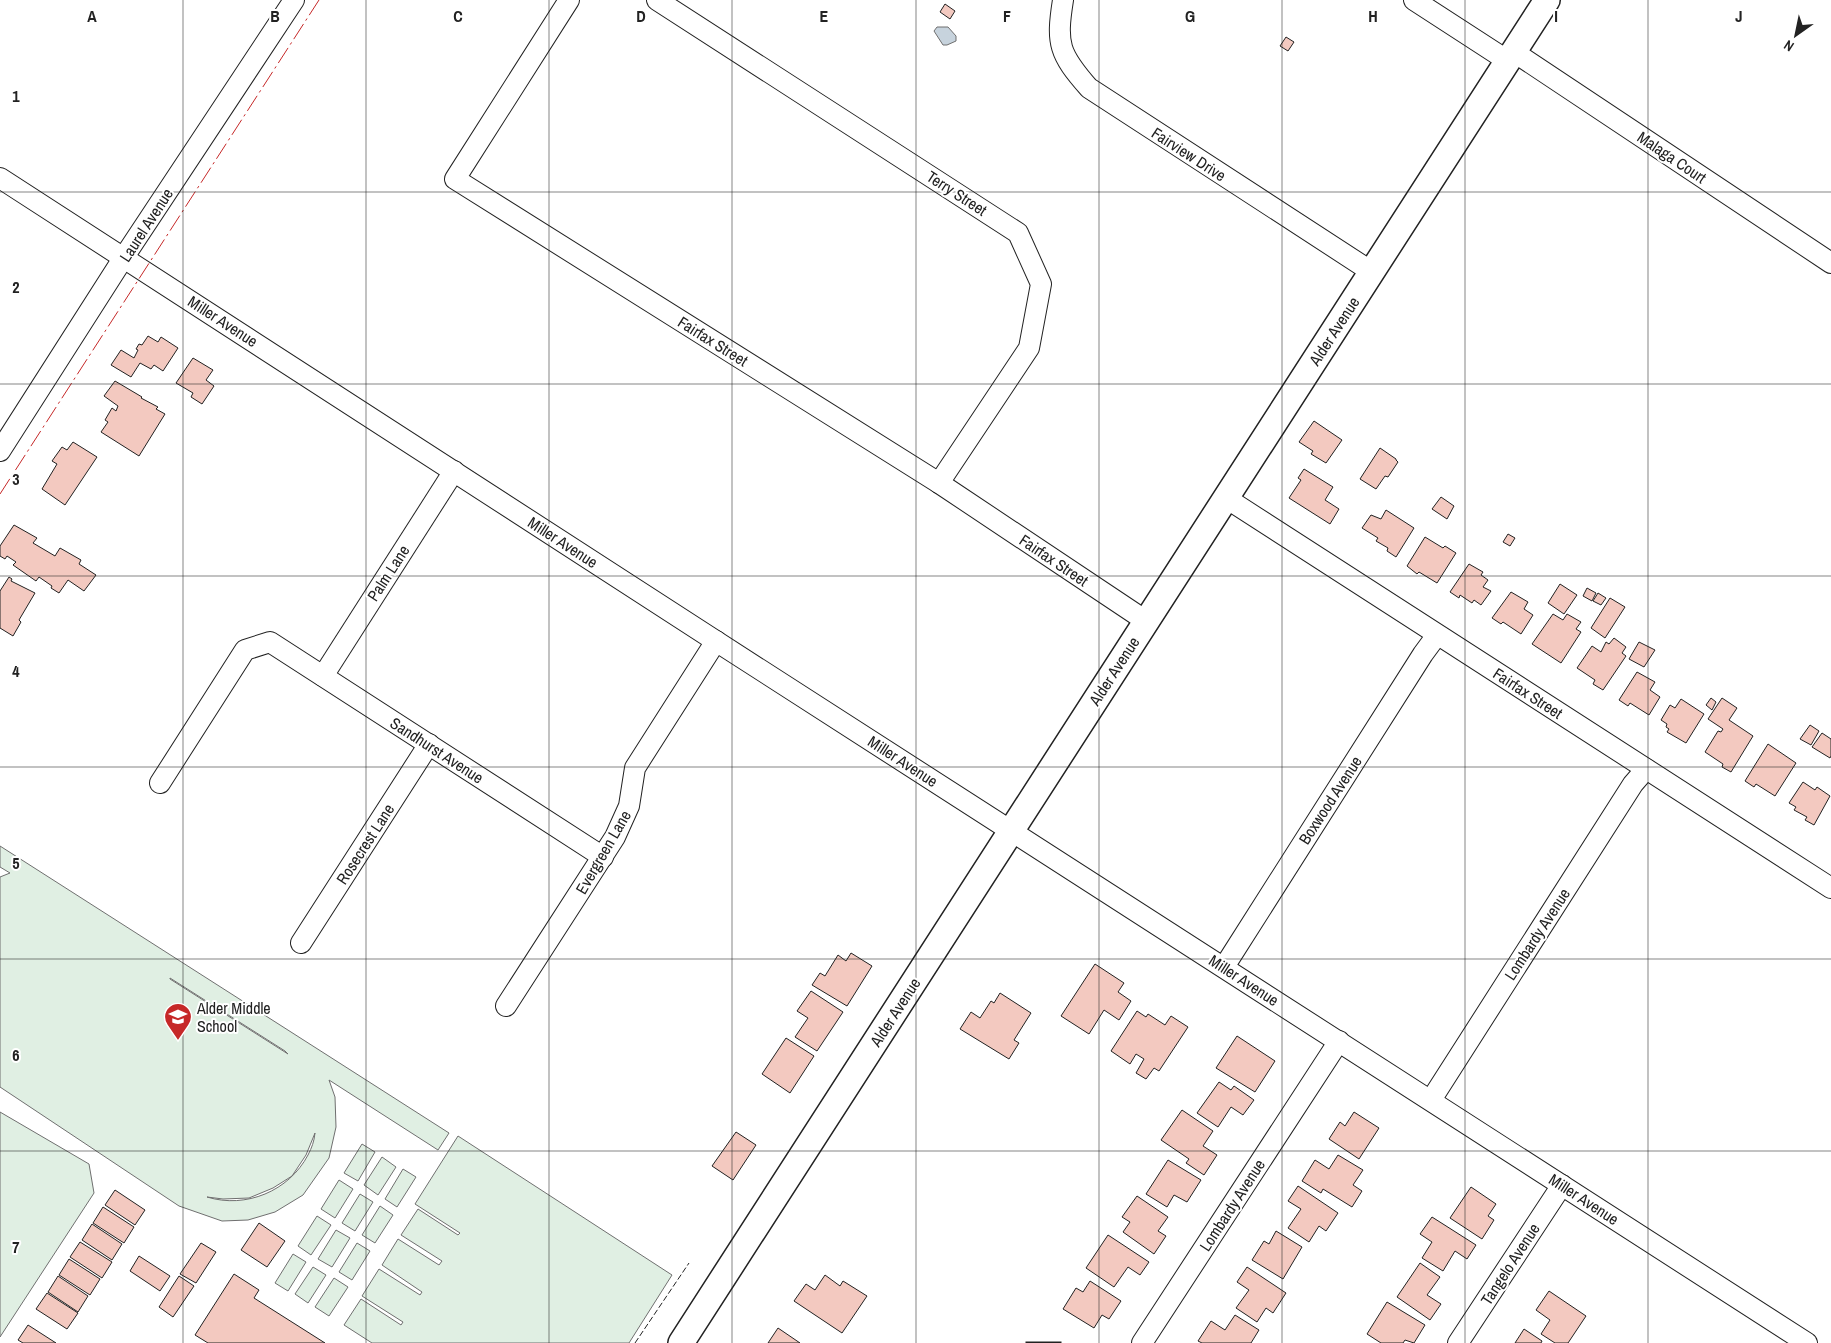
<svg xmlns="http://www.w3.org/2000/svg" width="1831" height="1343" font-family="'Archivo Narrow',sans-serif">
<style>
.green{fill:#e0efe3;stroke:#6f6f6f;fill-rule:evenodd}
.water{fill:#c7d3dd;stroke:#6f6f6f}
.building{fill:#f3c9c0;stroke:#222}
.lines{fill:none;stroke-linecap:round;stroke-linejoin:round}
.minor-casing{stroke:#222;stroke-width:22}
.major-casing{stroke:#222;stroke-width:28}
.minor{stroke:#fff;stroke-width:20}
.major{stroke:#fff;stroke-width:25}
.fence{stroke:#222;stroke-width:1;stroke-dasharray:6 2.5;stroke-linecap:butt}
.power{stroke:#c62828;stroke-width:1;stroke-dasharray:18 4 2.5 4;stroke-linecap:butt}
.grid{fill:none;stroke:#222;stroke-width:1;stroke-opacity:0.55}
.labels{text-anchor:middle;stroke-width:4;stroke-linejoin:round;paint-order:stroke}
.street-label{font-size:16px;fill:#222;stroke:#fff}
.poi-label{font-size:16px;fill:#222;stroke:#fff;text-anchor:start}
.grid-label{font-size:16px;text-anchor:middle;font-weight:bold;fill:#222;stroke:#fff;stroke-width:4;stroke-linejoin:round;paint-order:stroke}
</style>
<rect width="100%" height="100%" fill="#fff"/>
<g class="green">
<path d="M 0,846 L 449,1133 L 438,1150 L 329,1080 L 335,1097 L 336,1127 L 329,1158 L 303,1195 L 275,1212 L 248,1220 L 222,1221 L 179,1206 L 0,1087 L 0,877 L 10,873 L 0,867 ZM 170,978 L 285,1051 L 288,1054 L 170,979 ZM 315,1133 C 314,1142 312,1147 308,1155 C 289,1191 246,1209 207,1197 L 223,1199 L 249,1198 L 273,1188 L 292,1176 L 306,1155 Z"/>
<path d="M 0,1112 L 89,1164 L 94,1193 L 0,1337 Z"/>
<path d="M 458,1136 L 672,1275 L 629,1343 L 372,1343 L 344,1325 L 361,1299 L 401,1325 L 403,1322 L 362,1296 L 379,1269 L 420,1295 L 422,1292 L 382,1265 L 398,1239 L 439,1265 L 442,1261 L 401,1235 L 418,1209 L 458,1235 L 460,1233 L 415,1204 Z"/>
<path d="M 362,1144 L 375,1152 L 358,1181 L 344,1173 Z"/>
<path d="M 382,1157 L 396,1167 L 378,1195 L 364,1185 Z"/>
<path d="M 403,1169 L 416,1177 L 397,1207 L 385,1199 Z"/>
<path d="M 339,1180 L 353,1189 L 335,1218 L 321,1209 Z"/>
<path d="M 360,1194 L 373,1202 L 355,1231 L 342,1223 Z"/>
<path d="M 380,1206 L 393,1215 L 375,1243 L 362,1235 Z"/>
<path d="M 317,1216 L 331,1225 L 311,1255 L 298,1246 Z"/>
<path d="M 336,1230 L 350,1238 L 332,1267 L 318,1259 Z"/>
<path d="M 357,1243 L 370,1251 L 352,1280 L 339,1272 Z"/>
<path d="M 293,1254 L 306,1262 L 288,1291 L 275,1283 Z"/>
<path d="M 313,1267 L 326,1275 L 308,1303 L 295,1294 Z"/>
<path d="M 334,1278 L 348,1287 L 329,1316 L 315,1307 Z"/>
</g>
<path class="water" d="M 937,27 L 948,27 L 956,36 L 956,41 L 947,45 L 943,45 L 934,31 Z"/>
<g class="building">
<path d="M 945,4 L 955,11 L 950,19 L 940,12 Z"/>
<path d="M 1286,37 L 1294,42 L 1288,51 L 1280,46 Z"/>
<path d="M 148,336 L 158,342 L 161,337 L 178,348 L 163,371 L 154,365 L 151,369 L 140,363 L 131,377 L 111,365 L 121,350 L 134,358 L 138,350 L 136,349 L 139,344 L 142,345 Z"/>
<path d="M 193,358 L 213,370 L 206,380 L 214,386 L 202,404 L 191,397 L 193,393 L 176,383 Z"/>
<path d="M 115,381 L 142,397 L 141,398 L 158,407 L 156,409 L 165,414 L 139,456 L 101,432 L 108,422 L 105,420 L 112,408 L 116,411 L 118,406 L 104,396 Z"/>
<path d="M 1314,421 L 1342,440 L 1326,463 L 1311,454 L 1313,451 L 1299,442 Z"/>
<path d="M 73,442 L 97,457 L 65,505 L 42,489 L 57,464 L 52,461 L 62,447 L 67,450 Z"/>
<path d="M 1380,448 L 1396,459 L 1396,460 L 1398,462 L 1388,477 L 1385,476 L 1376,489 L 1360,479 Z"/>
<path d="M 1304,469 L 1333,487 L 1325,500 L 1339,509 L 1330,524 L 1289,498 L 1301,480 L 1298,478 Z"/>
<path d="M 1441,497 L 1454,506 L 1447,519 L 1432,509 Z"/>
<path d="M 1386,510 L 1414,528 L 1396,557 L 1387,551 L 1388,548 L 1376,541 L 1378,538 L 1362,528 L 1371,515 L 1381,519 Z"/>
<path d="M 14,525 L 37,538 L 33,543 L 55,556 L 60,548 L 81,560 L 79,564 L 96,575 L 84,591 L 68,580 L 59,593 L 51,588 L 52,586 L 39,577 L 36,581 L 13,565 L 16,562 L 7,556 L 5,559 L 0,556 L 0,546 Z"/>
<path d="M 1508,534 L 1515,538 L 1510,546 L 1503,542 Z"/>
<path d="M 1425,537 L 1443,548 L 1445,546 L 1456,553 L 1437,583 L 1419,572 L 1417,574 L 1407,566 Z"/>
<path d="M 1469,564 L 1483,572 L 1481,575 L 1488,580 L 1483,587 L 1491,591 L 1481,605 L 1474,600 L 1472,603 L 1460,595 L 1459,598 L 1450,592 Z"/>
<path d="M 9,577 L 12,579 L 11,581 L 35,593 L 19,620 L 21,622 L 13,636 L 0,628 L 0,591 Z"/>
<path d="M 1560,584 L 1577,595 L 1564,614 L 1548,603 Z"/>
<path d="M 1587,588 L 1596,593 L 1592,601 L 1583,596 Z"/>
<path d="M 1511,592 L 1528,602 L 1524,609 L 1533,615 L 1521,634 L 1503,622 L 1501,624 L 1492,618 Z"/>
<path d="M 1598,593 L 1606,598 L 1601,605 L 1593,601 Z"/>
<path d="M 1610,598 L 1625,607 L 1605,638 L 1591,628 Z"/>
<path d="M 1553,614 L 1563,620 L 1567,614 L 1581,622 L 1576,629 L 1581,632 L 1561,663 L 1532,644 Z"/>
<path d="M 1614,638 L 1626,647 L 1622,653 L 1626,656 L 1603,690 L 1593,684 L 1595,680 L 1577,668 L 1592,646 L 1601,652 L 1606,642 L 1609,644 Z"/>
<path d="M 1639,642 L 1655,650 L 1644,667 L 1629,659 Z"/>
<path d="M 1637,672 L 1655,682 L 1650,690 L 1660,697 L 1649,715 L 1630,703 L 1628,706 L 1619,700 Z"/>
<path d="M 1711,698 L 1716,702 L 1712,710 L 1706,705 Z"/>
<path d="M 1722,698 L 1737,708 L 1729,720 L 1753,736 L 1731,772 L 1722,767 L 1723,764 L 1705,752 L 1718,731 L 1721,732 L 1723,729 L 1708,719 Z"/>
<path d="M 1681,699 L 1704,714 L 1686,743 L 1667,732 L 1669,729 L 1666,727 L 1667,724 L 1661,720 L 1670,705 L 1675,708 Z"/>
<path d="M 1810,725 L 1819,731 L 1811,745 L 1800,739 Z"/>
<path d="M 1822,733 L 1831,739 L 1831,756 L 1830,758 L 1812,747 Z"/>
<path d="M 1768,744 L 1796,763 L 1775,796 L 1756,784 L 1754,787 L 1745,781 Z"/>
<path d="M 1803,782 L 1815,790 L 1817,787 L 1830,796 L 1814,825 L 1805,820 L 1807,817 L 1794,810 L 1796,807 L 1789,803 Z"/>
<path d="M 851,953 L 872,966 L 847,1006 L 812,985 L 820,973 L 825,976 L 838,955 L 846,961 Z"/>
<path d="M 1095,964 L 1124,983 L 1118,992 L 1131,1001 L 1119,1020 L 1104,1010 L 1089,1034 L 1061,1016 Z"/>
<path d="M 811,991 L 843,1012 L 817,1051 L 795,1037 L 808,1018 L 797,1011 Z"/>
<path d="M 1000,993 L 1031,1013 L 1014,1040 L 1019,1043 L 1009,1059 L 960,1029 L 971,1012 L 980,1018 L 991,1001 L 994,1003 Z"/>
<path d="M 1137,1011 L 1146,1017 L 1148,1014 L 1165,1025 L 1171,1016 L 1188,1027 L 1159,1071 L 1154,1068 L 1146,1079 L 1136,1073 L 1144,1059 L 1136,1054 L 1130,1064 L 1111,1051 Z"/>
<path d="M 1237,1036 L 1275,1061 L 1255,1092 L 1216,1068 Z"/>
<path d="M 786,1038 L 814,1056 L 790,1093 L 762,1074 Z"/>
<path d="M 1219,1082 L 1231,1090 L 1234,1086 L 1254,1100 L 1243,1115 L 1231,1107 L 1218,1127 L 1197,1113 Z"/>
<path d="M 1182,1110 L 1213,1131 L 1203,1146 L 1217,1155 L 1204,1175 L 1186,1163 L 1189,1159 L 1161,1140 Z"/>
<path d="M 1354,1112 L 1379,1128 L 1359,1159 L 1329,1139 L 1340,1122 L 1345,1126 Z"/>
<path d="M 736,1132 L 756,1145 L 733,1180 L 712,1166 Z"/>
<path d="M 1338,1155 L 1363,1170 L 1353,1185 L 1362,1191 L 1352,1207 L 1323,1189 L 1321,1193 L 1302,1181 L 1315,1160 L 1329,1169 Z"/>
<path d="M 1168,1160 L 1201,1180 L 1187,1202 L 1174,1195 L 1167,1207 L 1146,1194 Z"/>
<path d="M 1298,1186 L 1338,1213 L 1326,1231 L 1319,1226 L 1309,1242 L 1288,1228 L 1301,1209 L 1288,1201 Z"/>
<path d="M 1471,1187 L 1496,1204 L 1488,1216 L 1494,1220 L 1482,1239 L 1450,1218 Z"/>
<path d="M 115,1190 L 145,1210 L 135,1225 L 105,1205 Z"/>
<path d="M 1137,1196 L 1168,1217 L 1158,1231 L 1166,1236 L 1154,1254 L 1123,1232 L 1130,1222 L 1122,1217 Z"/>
<path d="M 103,1207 L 134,1227 L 124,1243 L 93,1223 Z"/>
<path d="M 1432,1217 L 1476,1245 L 1467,1259 L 1455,1251 L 1443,1271 L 1422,1258 L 1432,1242 L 1420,1234 Z"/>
<path d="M 259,1223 L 285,1241 L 267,1267 L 241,1250 Z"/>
<path d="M 92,1224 L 122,1244 L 112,1260 L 82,1240 Z"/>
<path d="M 1276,1231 L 1302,1247 L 1283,1279 L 1252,1260 L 1264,1241 L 1269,1244 Z"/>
<path d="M 1108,1235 L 1149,1262 L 1140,1275 L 1128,1267 L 1114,1287 L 1086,1268 Z"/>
<path d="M 80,1242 L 112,1262 L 102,1278 L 70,1257 Z"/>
<path d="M 201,1243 L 216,1252 L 196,1283 L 180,1274 Z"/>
<path d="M 139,1256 L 170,1276 L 160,1291 L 130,1271 Z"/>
<path d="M 69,1259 L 100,1279 L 90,1295 L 59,1275 Z"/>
<path d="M 1420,1263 L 1440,1277 L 1427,1295 L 1441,1304 L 1430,1320 L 1397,1297 Z"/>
<path d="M 1247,1267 L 1286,1293 L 1273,1313 L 1266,1308 L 1257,1322 L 1236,1308 L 1249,1290 L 1237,1282 Z"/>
<path d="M 234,1274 L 259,1290 L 254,1298 L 325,1343 L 208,1343 L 195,1335 Z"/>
<path d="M 825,1275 L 840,1286 L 843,1281 L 867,1296 L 842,1333 L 794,1301 L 806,1284 L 815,1290 Z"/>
<path d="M 58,1276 L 88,1296 L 78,1312 L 48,1292 Z"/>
<path d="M 179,1276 L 194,1286 L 173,1317 L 159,1307 Z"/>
<path d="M 1090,1281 L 1121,1301 L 1109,1319 L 1102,1315 L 1094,1328 L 1063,1309 L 1076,1288 L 1083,1292 Z"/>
<path d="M 1549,1291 L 1586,1316 L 1568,1343 L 1555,1343 L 1541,1334 L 1550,1320 L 1536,1310 Z"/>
<path d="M 47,1293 L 78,1313 L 67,1329 L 36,1309 Z"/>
<path d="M 1387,1302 L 1425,1325 L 1414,1343 L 1405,1340 L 1403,1343 L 1381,1343 L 1367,1334 Z"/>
<path d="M 1235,1315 L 1259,1330 L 1251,1343 L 1202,1343 L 1198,1341 L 1211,1321 L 1225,1330 Z"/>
<path d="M 28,1325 L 56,1343 L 23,1343 L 18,1340 Z"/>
<path d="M 778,1328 L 800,1343 L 768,1343 Z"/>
<path d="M 1524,1329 L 1542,1341 L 1541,1343 L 1515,1343 Z"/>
<rect x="1026" y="1342" width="35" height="1"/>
</g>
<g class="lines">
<defs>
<g id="minor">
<path d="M 569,0 L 455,179 L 939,483 L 1146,621"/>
<path d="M 657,0 L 1018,233 L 1041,284 L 1029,348 L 939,483"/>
<path d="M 1063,0 C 1056,44 1059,54 1089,88 L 1372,272"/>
<path d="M 1414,0 L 1508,61"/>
<path d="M 1514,52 L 1831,263"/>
<path d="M 0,178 L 708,636 L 1807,1343"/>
<path d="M 0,451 L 124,257 L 294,0"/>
<path d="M 1226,498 L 1831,888"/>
<path d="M 323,676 L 454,471"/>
<path d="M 160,783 L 245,650 L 270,642 L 603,857"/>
<path d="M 301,943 L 429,744"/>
<path d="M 1224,967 L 1423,654 L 1437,635"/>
<path d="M 506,1006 L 615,837 L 629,806 L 635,768 L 716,641"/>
<path d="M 1431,1100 L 1633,784 L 1646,769"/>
<path d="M 1142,1343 L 1339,1041"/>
<path d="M 1458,1343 L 1562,1185"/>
</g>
<path id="major" d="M 681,1343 L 1547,0"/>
</defs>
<use href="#minor" class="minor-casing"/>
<use href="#major" class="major-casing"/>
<use href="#minor" class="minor"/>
<use href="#major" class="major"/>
<path class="fence" d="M 635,1343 L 689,1263"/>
<path class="power" d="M 0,494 L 319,0"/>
</g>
<path class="grid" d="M 183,0 L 183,1343M 366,0 L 366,1343M 549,0 L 549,1343M 732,0 L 732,1343M 916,0 L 916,1343M 1099,0 L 1099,1343M 1282,0 L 1282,1343M 1465,0 L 1465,1343M 1648,0 L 1648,1343M 0,192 L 1831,192M 0,384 L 1831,384M 0,576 L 1831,576M 0,767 L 1831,767M 0,959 L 1831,959M 0,1151 L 1831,1151"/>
<defs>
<symbol id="school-pin" viewBox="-11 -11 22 30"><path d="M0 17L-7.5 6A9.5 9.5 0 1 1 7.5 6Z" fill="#c62828" stroke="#fff"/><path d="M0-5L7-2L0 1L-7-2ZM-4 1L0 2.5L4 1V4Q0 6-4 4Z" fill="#fff"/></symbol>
</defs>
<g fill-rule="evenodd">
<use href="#school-pin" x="162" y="1001" width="32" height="43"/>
</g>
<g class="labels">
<g class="street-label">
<text transform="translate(1189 154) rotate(33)" y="6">Fairview Drive</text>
<text transform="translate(1672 157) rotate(34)" y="6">Malaga Court</text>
<text transform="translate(957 193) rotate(33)" y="6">Terry Street</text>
<text transform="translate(146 225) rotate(-57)" y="6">Laurel Avenue</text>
<text transform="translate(223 321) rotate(33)" y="6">Miller Avenue</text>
<text transform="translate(1334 331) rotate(-57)" y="6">Alder Avenue</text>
<text transform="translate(713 341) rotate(32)" y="6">Fairfax Street</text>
<text transform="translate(563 542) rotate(33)" y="6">Miller Avenue</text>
<text transform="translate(1054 560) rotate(34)" y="6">Fairfax Street</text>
<text transform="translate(388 573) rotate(-57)" y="6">Palm Lane</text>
<text transform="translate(1114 671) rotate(-57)" y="6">Alder Avenue</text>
<text transform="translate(1528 693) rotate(33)" y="6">Fairfax Street</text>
<text transform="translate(437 750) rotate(33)" y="6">Sandhurst Avenue</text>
<text transform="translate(903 761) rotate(33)" y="6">Miller Avenue</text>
<text transform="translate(1330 800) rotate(-57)" y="6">Boxwood Avenue</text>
<text transform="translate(365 844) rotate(-57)" y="6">Rosecrest Lane</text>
<text transform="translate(603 852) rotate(-60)" y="6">Evergreen Lane</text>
<text transform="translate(1537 934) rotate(-57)" y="6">Lombardy Avenue</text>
<text transform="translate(1244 980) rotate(33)" y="6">Miller Avenue</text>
<text transform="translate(895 1012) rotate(-57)" y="6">Alder Avenue</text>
<text transform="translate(1584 1199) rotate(33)" y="6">Miller Avenue</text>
<text transform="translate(1232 1205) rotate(-57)" y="6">Lombardy Avenue</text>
<text transform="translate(1510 1264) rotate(-57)" y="6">Tangelo Avenue</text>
</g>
<g class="poi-label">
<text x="197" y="1014">Alder Middle<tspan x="197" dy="18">School</tspan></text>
</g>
</g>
<g class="grid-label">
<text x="92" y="22">A</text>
<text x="275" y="22">B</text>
<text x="458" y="22">C</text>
<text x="641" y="22">D</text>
<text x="824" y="22">E</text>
<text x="1007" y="22">F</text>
<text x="1190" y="22">G</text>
<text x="1373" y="22">H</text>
<text x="1556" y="22">I</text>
<text x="1739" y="22">J</text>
<text x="16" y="102">1</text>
<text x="16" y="293">2</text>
<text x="16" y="485">3</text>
<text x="16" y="677">4</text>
<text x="16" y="869">5</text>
<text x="16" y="1061">6</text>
<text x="16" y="1253">7</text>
</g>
<g transform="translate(1796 35) rotate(213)" stroke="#ffffff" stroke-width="4" paint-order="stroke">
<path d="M0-4L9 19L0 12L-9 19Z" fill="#222222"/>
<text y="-8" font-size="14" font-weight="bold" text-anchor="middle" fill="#222222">N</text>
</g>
</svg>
